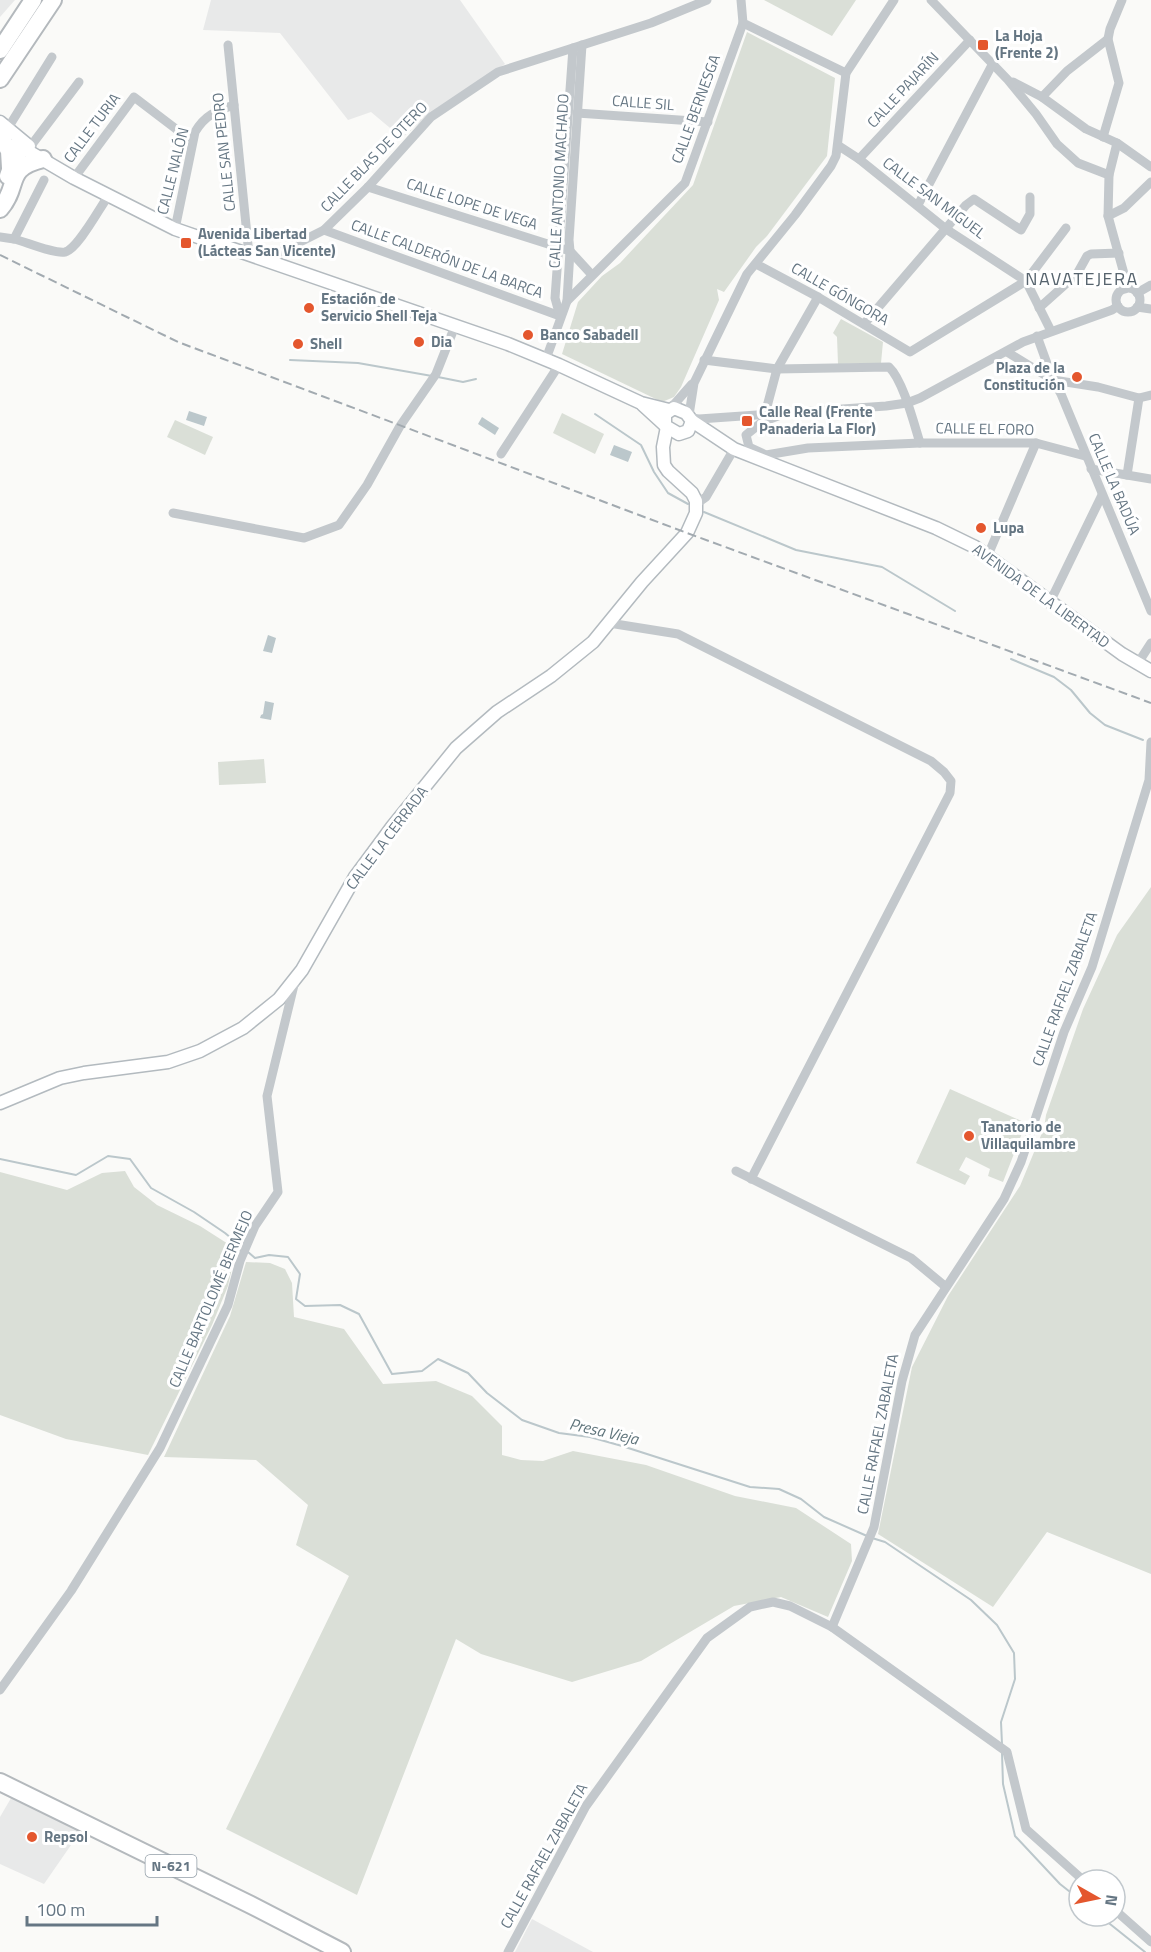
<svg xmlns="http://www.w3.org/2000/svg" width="1151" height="1952" font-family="'Titillium Web',sans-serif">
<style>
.built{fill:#e8e9e9}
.green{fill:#dadfd7}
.water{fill:#bbc7cb}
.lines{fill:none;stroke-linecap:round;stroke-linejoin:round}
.stream{stroke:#bbc7cb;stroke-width:2}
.secondary-casing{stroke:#b3babf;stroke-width:15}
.highway-casing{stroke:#b4b9bd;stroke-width:20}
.street{stroke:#c3c8cc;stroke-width:9}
.secondary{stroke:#fff;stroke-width:12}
.highway{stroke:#fff;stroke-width:16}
.rail{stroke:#a2aab0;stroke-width:2;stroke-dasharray:9 4.5;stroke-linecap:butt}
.poi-dot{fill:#e4572e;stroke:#fff;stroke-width:2}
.labels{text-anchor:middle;stroke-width:6;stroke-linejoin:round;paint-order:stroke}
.shield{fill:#fff;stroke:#939fa8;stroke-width:1.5}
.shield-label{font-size:14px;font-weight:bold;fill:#657683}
.poi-label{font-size:15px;font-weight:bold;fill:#657683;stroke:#fff;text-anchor:start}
.street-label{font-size:15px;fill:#657683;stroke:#fff}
.water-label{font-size:16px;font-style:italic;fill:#60757c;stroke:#fff}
.quarter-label{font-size:18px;letter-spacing:1.5px;fill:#57646e;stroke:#fff}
</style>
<rect width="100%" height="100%" fill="#fafaf8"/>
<g class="built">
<path d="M 0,0 L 15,0 L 0,17 Z"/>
<path d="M 211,0 L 460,0 L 505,64 L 437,108 L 402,138 L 371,112 L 348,120 L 280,33 L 203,30 Z"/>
<path d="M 14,1793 L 80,1832 L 44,1884 L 0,1864 L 0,1817 Z"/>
<path d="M 532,1919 L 593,1952 L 515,1952 Z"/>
</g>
<g class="green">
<path d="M 764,0 L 856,0 L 832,36 Z"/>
<path d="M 747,32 L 835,78 L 827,156 L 767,236 L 756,247 L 724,292 L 717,289 L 719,300 L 681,387 L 674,397 L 662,402 L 562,354 L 578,302 L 602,276 L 620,263 L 693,185 Z"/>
<path d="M 841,319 L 883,342 L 881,363 L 838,364 L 837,337 L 833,333 Z"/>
<path d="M 562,413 L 604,434 L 595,454 L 553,433 Z"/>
<path d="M 175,420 L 213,437 L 205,455 L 167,437 Z"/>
<path d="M 264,759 L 266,783 L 219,785 L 218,762 Z"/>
<path d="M 1151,887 L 1151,1574 L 1047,1532 L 993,1607 L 878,1534 L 912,1367 L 948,1296 L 1020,1186 L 1044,1128 L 1046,1115 L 1083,1009 L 1117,935 Z"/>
<path d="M 950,1089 L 1026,1123 L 1003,1182 L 988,1176 L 990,1169 L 966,1157 L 959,1170 L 970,1176 L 965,1185 L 916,1163 Z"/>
<path d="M 125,1171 L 134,1187 L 157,1205 L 200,1226 L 236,1249 L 228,1286 L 212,1325 L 148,1455 L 66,1439 L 0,1415 L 0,1172 L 67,1190 L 102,1173 Z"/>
<path d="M 246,1262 L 270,1263 L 285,1269 L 292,1283 L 294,1317 L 344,1329 L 383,1384 L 436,1381 L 472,1396 L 502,1426 L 502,1455 L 521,1460 L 543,1461 L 573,1451 L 646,1465 L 735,1496 L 796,1508 L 851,1544 L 852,1561 L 828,1617 L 781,1597 L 734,1606 L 641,1661 L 572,1682 L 481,1654 L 456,1639 L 357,1895 L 226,1829 L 349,1576 L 296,1545 L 308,1505 L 256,1460 L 164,1457 L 230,1316 Z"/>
</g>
<g class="water">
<path d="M 189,411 L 207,417 L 204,426 L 186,420 Z"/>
<path d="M 482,417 L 499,428 L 495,435 L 478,424 Z"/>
<path d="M 614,445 L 632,452 L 628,462 L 610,455 Z"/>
<path d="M 268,635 L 276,638 L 272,653 L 263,651 Z"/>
<path d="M 265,701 L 274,703 L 271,720 L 260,718 L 261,715 L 263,714 Z"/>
</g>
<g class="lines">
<g class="stream">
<path d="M 290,360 L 358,363 L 432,376"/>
<path d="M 438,377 L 463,382 L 476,379"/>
<path d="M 595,414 L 641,445 L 654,472 L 668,493 L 688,504"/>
<path d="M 704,512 L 796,550 L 882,567 L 955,611"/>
<path d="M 1011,659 L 1054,677 L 1071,690 L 1090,713 L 1105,725 L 1143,740"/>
<path d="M 0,1159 L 76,1175 L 108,1156 L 130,1159 L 151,1188 L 194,1212 L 225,1233 L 243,1248"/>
<path d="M 248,1252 L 255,1258 L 269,1255 L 288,1257 L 300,1274 L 296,1299 L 305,1306 L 340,1305 L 359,1314 L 392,1374 L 422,1371 L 438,1359 L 468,1373 L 487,1393 L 522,1420 L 559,1433 L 590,1437 L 622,1446 L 750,1487 L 779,1489 L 801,1499 L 824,1517 L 867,1536"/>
<path d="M 872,1538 L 885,1542 L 971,1600 L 997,1625 L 1014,1653 L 1015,1679 L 1001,1722 L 1002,1744"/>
<path d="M 1002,1753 L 1003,1784 L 1015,1836 L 1060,1884 L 1079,1899"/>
<path d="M 1100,1916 L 1145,1952"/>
</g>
<defs>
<g id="secondary">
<path d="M 0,122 L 29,146"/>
<path d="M 16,144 L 74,178 L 175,229 L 508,344 L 559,365 L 641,403 L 669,410"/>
<path d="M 643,405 L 667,427 L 679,434 L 688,431 L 692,421 L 686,413 L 674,408 L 665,414 L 665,424"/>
<path d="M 692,421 L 734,449 L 936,528 L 975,547 L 1122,654 L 1151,671"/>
<path d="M 0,1103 L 60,1078 L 84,1073 L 168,1062 L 200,1051 L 243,1028 L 279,999 L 302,970 L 355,877 L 392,827 L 456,748 L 497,712 L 551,676 L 593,642 L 642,582 L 687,533 L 696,513 L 696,501 L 692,493 L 668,471 L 664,465 L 663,447 L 667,427"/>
</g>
<g id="highway">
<path d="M 0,50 L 33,0"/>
<path d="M 0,79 L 53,0"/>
<path d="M 0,135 L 9,151 L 10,168"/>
<path d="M 8,176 L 14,159 L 22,148"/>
<path d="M 0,209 C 21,185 3,169 43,159"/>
<path d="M 0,1782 L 249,1904 L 342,1952"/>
</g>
</defs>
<use href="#secondary" class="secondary-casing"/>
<use href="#highway" class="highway-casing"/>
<g class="street">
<path d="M 741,0 L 743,23 L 846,73"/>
<path d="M 931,0 L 1008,80 L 1036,114 L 1057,144 L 1078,163 L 1109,175"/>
<path d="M 228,45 L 249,255"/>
<path d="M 1013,82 L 1042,97 L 1086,129 L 1117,143 L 1151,167"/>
<path d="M 1042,97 L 1067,71 L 1108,39"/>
<path d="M 577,113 L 708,122"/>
<path d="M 8,128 L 52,57"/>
<path d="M 1103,137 L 1119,83 L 1108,39 L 1110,29 L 1122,0"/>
<path d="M 1117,143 L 1109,175 L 1108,216 L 1126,281 L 1125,289"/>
<path d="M 839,146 L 859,159 L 946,229 L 1026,281 L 1051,331"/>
<path d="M 30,147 L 79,82"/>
<path d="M 859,159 L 970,40"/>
<path d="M 74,178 L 134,97 L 180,132 L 193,139"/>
<path d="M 44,180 L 14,239 C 26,242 54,254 65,252 C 78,249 100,207 109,195"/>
<path d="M 368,187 L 570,251 L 592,275"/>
<path d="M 918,205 L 992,65"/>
<path d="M 1108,216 L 1124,208 L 1151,182"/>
<path d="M 175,229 L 195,132 C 205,115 216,111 234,105"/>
<path d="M 324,230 L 560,316"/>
<path d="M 0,237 L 14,239"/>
<path d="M 264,260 L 324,230 L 368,187 L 431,117 L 498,72 L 651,23 L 707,0"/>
<path d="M 756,264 L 818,297 L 910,352 L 1026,281 L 1066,228"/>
<circle cx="1128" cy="300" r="12"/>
<path d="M 1137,293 L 1151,285"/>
<path d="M 567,301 L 685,183 L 743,23"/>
<path d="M 1137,307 L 1151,309"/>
<path d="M 1039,308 L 1077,274 L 1087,256 L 1091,254 L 1119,253"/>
<path d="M 560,316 L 555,298 L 573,48"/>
<path d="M 864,324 L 966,205 L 974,199 L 1021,230 L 1030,214 L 1030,197"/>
<path d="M 1037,336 L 1053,380 L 1061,394 L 1151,611"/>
<path d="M 1007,352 L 1053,380 L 1098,387 L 1139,398 L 1151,395"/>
<path d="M 546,359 L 567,301 L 570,251 L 569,240 L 582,45"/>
<path d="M 704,360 L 777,369 L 889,367 C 903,380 914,424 920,443"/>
<path d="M 670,409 L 692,384"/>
<path d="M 765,414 L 777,369 L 818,297"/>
<path d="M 689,415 L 694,383 L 747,274 L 795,215 L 831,166 L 836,156 L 846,73 L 894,0"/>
<path d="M 691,418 L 699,419 L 886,406 L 907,403 L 920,398 L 1023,342 L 1112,310 L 1118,306"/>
<path d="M 501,454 L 559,365"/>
<path d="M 764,454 L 749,447 L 746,435 L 762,422 L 778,416"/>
<path d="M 758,459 L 766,455 L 808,448 L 920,443 L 1036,443 L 1085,456"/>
<path d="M 1091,469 L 1151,479"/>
<path d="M 1127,475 L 1139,398"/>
<path d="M 696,504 L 706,497 L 734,449"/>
<path d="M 173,513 L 304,538 L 339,525 L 367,485 L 400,426 L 436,374 L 455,326"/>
<path d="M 988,555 L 1036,443"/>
<path d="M 1050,602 L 1102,495"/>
<path d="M 609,623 L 678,634 L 931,761 L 944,772 L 951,781 L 950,793 L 751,1179"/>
<path d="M 1138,663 L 1151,643"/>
<path d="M 736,1171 L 911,1258 L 946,1287"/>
<path d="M 832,1627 L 874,1527 L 902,1381 L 915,1335 L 1004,1199 L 1021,1162 L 1064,1032 L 1092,967 L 1149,780 L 1151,742"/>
<path d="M 0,1690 L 71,1591 L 160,1448 L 228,1305 L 240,1261 L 255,1226 L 278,1192 L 267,1096 L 295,981"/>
<path d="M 1115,1910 L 1151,1942"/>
<path d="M 508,1952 L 586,1806 L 707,1638 L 750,1607 L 773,1602 L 790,1606 L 832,1627 L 1007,1752 L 1026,1829 L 1083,1880"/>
</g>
<use href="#secondary" class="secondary"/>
<use href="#highway" class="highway"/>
<path class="rail" d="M 0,255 L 178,342 L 687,533 L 1151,703"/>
</g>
<g class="poi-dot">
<rect x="977" y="39" width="12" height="12" rx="3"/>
<rect x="180" y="237" width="12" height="12" rx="3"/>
<circle cx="309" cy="308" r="6"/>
<circle cx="528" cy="335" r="6"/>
<circle cx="419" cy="342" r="6"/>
<circle cx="298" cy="344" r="6"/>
<circle cx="1077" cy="377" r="6"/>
<rect x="741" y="415" width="12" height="12" rx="3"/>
<circle cx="981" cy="528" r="6"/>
<circle cx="969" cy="1136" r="6"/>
<circle cx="32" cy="1837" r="6"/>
</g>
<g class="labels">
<rect class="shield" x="145.5" y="1855" width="51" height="22" rx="4.5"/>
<g class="shield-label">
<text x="171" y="1871">N-621</text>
</g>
<g class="poi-label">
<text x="995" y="41">La Hoja<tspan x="995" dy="17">(Frente 2)</tspan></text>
<text x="198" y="239">Avenida Libertad<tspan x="198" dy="17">(Lácteas San Vicente)</tspan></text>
<text x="321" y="304">Estación de<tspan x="321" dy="17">Servicio Shell Teja</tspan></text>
<text x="540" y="340">Banco Sabadell</text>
<text x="431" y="347">Dia</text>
<text x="310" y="349">Shell</text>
<text x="1065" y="373" text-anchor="end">Plaza de la<tspan x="1065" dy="17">Constitución</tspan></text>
<text x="759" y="417">Calle Real (Frente<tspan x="759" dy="17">Panaderia La Flor)</tspan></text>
<text x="993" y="533">Lupa</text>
<text x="981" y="1132">Tanatorio de<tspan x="981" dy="17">Villaquilambre</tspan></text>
<text x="44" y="1842">Repsol</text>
</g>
<g class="street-label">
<text transform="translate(903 90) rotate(-47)" y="5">CALLE PAJARÍN</text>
<text transform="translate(643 103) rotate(4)" y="5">CALLE SIL</text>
<text transform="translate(696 109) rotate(-70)" y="5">CALLE BERNESGA</text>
<text transform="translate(92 128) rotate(-53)" y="5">CALLE TURIA</text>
<text transform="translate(224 152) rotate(-96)" y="5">CALLE SAN PEDRO</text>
<text transform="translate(374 157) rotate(-46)" y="5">CALLE BLAS DE OTERO</text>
<text transform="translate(173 171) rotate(-76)" y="5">CALLE NALÓN</text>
<text transform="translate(559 181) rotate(-87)" y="5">CALLE ANTONIO MACHADO</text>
<text transform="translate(934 198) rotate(37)" y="5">CALLE SAN MIGUEL</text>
<text transform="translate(472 204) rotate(18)" y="5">CALLE LOPE DE VEGA</text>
<text transform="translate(447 259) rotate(20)" y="5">CALLE CALDERÓN DE LA BARCA</text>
<text transform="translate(840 294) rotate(30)" y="5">CALLE GÓNGORA</text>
<text transform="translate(985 429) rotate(1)" y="5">CALLE EL FORO</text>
<text transform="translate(1114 484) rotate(67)" y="5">CALLE LA BADÚA</text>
<text transform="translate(1041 596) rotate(36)" y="5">AVENIDA DE LA LIBERTAD</text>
<text transform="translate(387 838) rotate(-53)" y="5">CALLE LA CERRADA</text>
<text transform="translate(1065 989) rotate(-70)" y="5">CALLE RAFAEL ZABALETA</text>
<text transform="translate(211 1299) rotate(-67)" y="5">CALLE BARTOLOMÉ BERMEJO</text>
<text transform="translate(878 1434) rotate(-79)" y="5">CALLE RAFAEL ZABALETA</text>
<text transform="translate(544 1856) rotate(-61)" y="5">CALLE RAFAEL ZABALETA</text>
</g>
<g class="water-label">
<text transform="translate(604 1431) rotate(13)" y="6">Presa Vieja</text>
</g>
<g class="quarter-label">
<text x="1082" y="285">NAVATEJERA</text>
</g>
</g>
<g transform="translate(1097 1898) rotate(99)"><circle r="28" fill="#ffffff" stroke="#c1c8cd" stroke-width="1.5"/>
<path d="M0-4.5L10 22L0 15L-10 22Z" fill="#e4572e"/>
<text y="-9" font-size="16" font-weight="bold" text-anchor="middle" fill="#657683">N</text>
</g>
<path d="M27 1916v9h130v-9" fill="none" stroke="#657683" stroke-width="3"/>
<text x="36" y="1916" font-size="18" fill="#657683" stroke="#ffffff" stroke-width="4.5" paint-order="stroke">100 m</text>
</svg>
